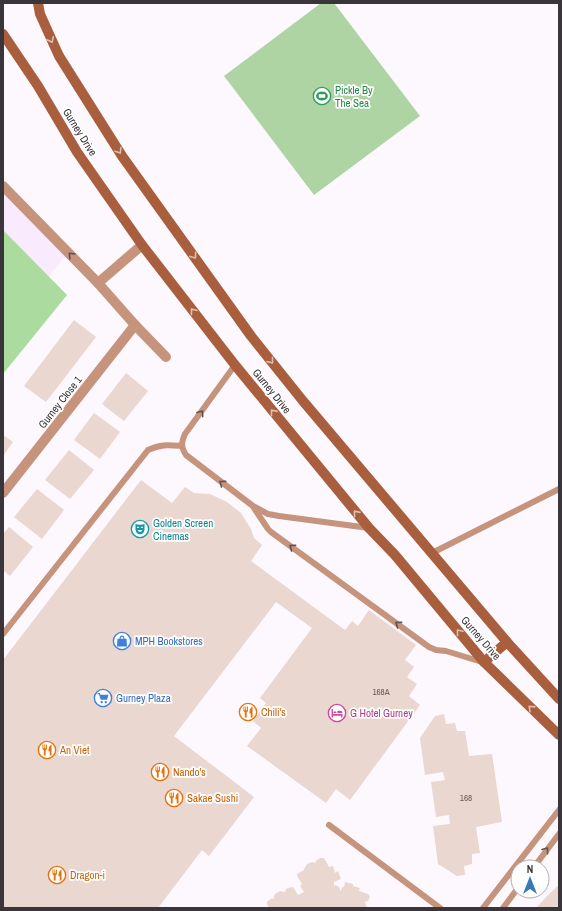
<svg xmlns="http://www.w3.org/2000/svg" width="562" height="911" font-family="'Archivo Narrow',sans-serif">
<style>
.built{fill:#f9eafe}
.green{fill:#add4a2}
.forest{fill:#abdb9e}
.building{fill:#e9d7d0}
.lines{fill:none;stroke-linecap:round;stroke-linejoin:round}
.lane{stroke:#c6937c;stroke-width:6}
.street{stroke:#c6937c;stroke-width:10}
.secondary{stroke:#a95f3e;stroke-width:10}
.oneway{stroke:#ddbfb2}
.oneway2{stroke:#64514e}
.labels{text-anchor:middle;stroke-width:3.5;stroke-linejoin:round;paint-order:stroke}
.number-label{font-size:9px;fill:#665e60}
.leisure-label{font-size:11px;fill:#27864d;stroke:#fff;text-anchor:start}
.street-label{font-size:11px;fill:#3a353b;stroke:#fff}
.culture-label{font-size:11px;fill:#0d838f;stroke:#fff;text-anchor:start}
.shop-label{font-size:11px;fill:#366cbe;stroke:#fff;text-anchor:start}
.food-label{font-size:11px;fill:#c56008;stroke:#fff;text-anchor:start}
.hotel-label{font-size:11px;fill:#b23c85;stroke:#fff;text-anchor:start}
</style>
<rect width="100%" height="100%" fill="#fcf8fe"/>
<path class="built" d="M 3,191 L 69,251 L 22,311 L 3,298 Z"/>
<path class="green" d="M 321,3 L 334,3 L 420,116 L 314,195 L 224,76 Z"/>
<path class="forest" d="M 3,230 L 67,295 L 3,374 Z"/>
<g class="building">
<path d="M 74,320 L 96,337 L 46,402 L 24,386 Z"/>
<path d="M 126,373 L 148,391 L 124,421 L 102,404 Z"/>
<path d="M 94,413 L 120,432 L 100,459 L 74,440 Z"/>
<path d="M 3,435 L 13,442 L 3,456 Z"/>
<path d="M 69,450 L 94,470 L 70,499 L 45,480 Z"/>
<path d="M 141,480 L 172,503 L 185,487 L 194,493 L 210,494 L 227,502 L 241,513 L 251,529 L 254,538 L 262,545 L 251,561 L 345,630 L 352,621 L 358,626 L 369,610 L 416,645 L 405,660 L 414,667 L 407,677 L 417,684 L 409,696 L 420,705 L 350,800 L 336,789 L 326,803 L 247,746 L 261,728 L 253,721 L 266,703 L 260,698 L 312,628 L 276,602 L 174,736 L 254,797 L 209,856 L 202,850 L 158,908 L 3,908 L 3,660 Z"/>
<path d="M 37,489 L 64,510 L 42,539 L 14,517 Z"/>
<path d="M 9,527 L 33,547 L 10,576 L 3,570 L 3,534 Z"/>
<path d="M 444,714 L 446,724 L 455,723 L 457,731 L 465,731 L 469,756 L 492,754 L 502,822 L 476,827 L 480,853 L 472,854 L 472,864 L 464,866 L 465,875 L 457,876 L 438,864 L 433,826 L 450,824 L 449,815 L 436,817 L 431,782 L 445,780 L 443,772 L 425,775 L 420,738 L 435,716 Z"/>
<path d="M 320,858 L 324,858 L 329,867 L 333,866 L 335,873 L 338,871 L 341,879 L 334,882 L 334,886 L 336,885 L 340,888 L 340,890 L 341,891 L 342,887 L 344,887 L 345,882 L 353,884 L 353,886 L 360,888 L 359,891 L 368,894 L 370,897 L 368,901 L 365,902 L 367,908 L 269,908 L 267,904 L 267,902 L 272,898 L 274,899 L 274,896 L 275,894 L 280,891 L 285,892 L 286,889 L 288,888 L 293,887 L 298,895 L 304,892 L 300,886 L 302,884 L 297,876 L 297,874 L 302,871 L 303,871 L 307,864 L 312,862 L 315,863 L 316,861 Z"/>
<path d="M 559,885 L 559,908 L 536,908 L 548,895 Z"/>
</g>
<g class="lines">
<g class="lane">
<path d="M 235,365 L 185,434 C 181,443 181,447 186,455 L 253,506 L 268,514 L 279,516 L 369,528"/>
<path d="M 254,508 L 268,529 L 271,532 L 429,647 L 436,650 L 446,651 L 482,662"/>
<path d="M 432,553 L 559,489"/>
<path d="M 3,634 L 148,450 C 161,444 168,445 182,446"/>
<path d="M 329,825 L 440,908"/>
<path d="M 534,867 L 559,834"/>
<path d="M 483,908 L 559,810"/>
<path d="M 503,908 L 518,888"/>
</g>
<g class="street">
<path d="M 3,186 L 98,283 L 135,325 L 166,357"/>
<path d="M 98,283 L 142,245"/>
<path d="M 3,493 L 135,325"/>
</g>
<g class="secondary">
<path d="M 38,3 L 40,14 L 59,56 L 122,156 L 251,336 L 303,401 L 507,642 L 559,699"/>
<path d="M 3,34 L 38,86 L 77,152 L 142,245 L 235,365 L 369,528 L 395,555 L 484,662 L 559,735"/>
<path d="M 484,662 L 507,642"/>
</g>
</g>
<defs><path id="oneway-chevron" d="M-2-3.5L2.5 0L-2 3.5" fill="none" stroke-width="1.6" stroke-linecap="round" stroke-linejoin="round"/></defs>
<g class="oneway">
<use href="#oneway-chevron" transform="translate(51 40) rotate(65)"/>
<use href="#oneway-chevron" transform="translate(119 151) rotate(58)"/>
<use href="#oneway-chevron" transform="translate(194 256) rotate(54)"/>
<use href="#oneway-chevron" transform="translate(193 311) rotate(-128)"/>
<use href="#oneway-chevron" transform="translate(271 361) rotate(51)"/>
<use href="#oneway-chevron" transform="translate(273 412) rotate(-129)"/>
<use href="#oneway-chevron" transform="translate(356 513) rotate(-129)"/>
<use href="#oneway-chevron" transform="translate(459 632) rotate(-130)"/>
<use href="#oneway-chevron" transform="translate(531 708) rotate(-136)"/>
</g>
<g class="oneway2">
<use href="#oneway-chevron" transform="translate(71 255) rotate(-134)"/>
<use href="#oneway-chevron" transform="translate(201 413) rotate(-54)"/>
<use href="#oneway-chevron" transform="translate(222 483) rotate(-143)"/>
<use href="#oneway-chevron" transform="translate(292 547) rotate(-144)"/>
<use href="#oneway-chevron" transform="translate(398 624) rotate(-144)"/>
<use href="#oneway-chevron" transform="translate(546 850) rotate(-53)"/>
</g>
<defs>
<symbol id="stadium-ring" viewBox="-11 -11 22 22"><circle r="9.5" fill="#fff" stroke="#2e9e5b" stroke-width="1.5"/><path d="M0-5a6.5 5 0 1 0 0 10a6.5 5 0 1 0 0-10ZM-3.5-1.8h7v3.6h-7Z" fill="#2e9e5b"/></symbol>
<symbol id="theatre-ring" viewBox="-11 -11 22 22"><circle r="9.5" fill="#fff" stroke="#0f9aa8" stroke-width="1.5"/><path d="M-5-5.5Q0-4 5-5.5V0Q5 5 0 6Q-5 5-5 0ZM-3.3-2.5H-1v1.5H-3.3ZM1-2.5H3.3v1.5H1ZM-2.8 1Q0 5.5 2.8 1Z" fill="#0f9aa8"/></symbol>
<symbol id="shop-ring" viewBox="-11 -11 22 22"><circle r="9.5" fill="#fff" stroke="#3f7fe0" stroke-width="1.5"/><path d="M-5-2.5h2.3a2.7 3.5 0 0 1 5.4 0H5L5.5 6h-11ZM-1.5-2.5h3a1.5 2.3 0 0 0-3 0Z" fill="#3f7fe0"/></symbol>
<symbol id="supermarket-ring" viewBox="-11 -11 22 22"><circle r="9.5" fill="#fff" stroke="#3f7fe0" stroke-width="1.5"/><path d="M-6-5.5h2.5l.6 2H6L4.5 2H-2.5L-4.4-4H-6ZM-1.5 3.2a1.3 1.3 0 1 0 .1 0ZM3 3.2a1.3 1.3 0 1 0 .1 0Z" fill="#3f7fe0"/></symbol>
<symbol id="restaurant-ring" viewBox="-11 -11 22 22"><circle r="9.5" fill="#fff" stroke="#e8710a" stroke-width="1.5"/><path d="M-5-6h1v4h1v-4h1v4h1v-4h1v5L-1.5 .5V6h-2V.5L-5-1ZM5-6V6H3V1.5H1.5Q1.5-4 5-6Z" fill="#e8710a"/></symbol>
<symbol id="hotel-ring" viewBox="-11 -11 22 22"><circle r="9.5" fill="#fff" stroke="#d1479c" stroke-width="1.5"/><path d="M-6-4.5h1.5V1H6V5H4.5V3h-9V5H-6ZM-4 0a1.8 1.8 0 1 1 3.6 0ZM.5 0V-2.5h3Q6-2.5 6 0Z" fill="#d1479c"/></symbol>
</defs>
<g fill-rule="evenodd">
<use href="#stadium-ring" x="312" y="86" width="20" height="20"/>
<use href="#theatre-ring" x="130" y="519" width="20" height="20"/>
<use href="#shop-ring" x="112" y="631" width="20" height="20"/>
<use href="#supermarket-ring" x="93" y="688" width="20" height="20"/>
<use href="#restaurant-ring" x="238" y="702" width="20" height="20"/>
<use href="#hotel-ring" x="327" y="703" width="20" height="20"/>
<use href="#restaurant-ring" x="37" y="740" width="20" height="20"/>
<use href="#restaurant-ring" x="150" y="762" width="20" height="20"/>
<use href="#restaurant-ring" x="164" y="788" width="20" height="20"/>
<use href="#restaurant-ring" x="47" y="865" width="20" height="20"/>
</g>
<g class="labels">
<g class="number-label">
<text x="381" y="695">168A</text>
<text x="466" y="801">168</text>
</g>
<g class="leisure-label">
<text x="335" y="94">Pickle By<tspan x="335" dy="13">The Sea</tspan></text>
</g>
<g class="street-label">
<text transform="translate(80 132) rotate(58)" y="4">Gurney Drive</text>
<text transform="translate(272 391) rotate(51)" y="4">Gurney Drive</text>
<text transform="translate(60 402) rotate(-52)" y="4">Gurney Close 1</text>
<text transform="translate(481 638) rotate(49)" y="4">Gurney Drive</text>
</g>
<g class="culture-label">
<text x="153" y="527">Golden Screen<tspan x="153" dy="13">Cinemas</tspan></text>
</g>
<g class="shop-label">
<text x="135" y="645">MPH Bookstores</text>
<text x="116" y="702">Gurney Plaza</text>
</g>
<g class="food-label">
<text x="261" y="716">Chili's</text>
<text x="60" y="754">An Viet</text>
<text x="173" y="776">Nando's</text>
<text x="187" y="802">Sakae Sushi</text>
<text x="70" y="879">Dragon-i</text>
</g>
<g class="hotel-label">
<text x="350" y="717">G Hotel Gurney</text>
</g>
</g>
<rect width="562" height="911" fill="none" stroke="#3a353b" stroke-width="8"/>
<g transform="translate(530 879)"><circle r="19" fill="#ffffff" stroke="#b0aeb1"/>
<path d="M0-3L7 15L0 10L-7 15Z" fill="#367ab0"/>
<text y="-6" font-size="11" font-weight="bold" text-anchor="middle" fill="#3a353b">N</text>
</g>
</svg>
